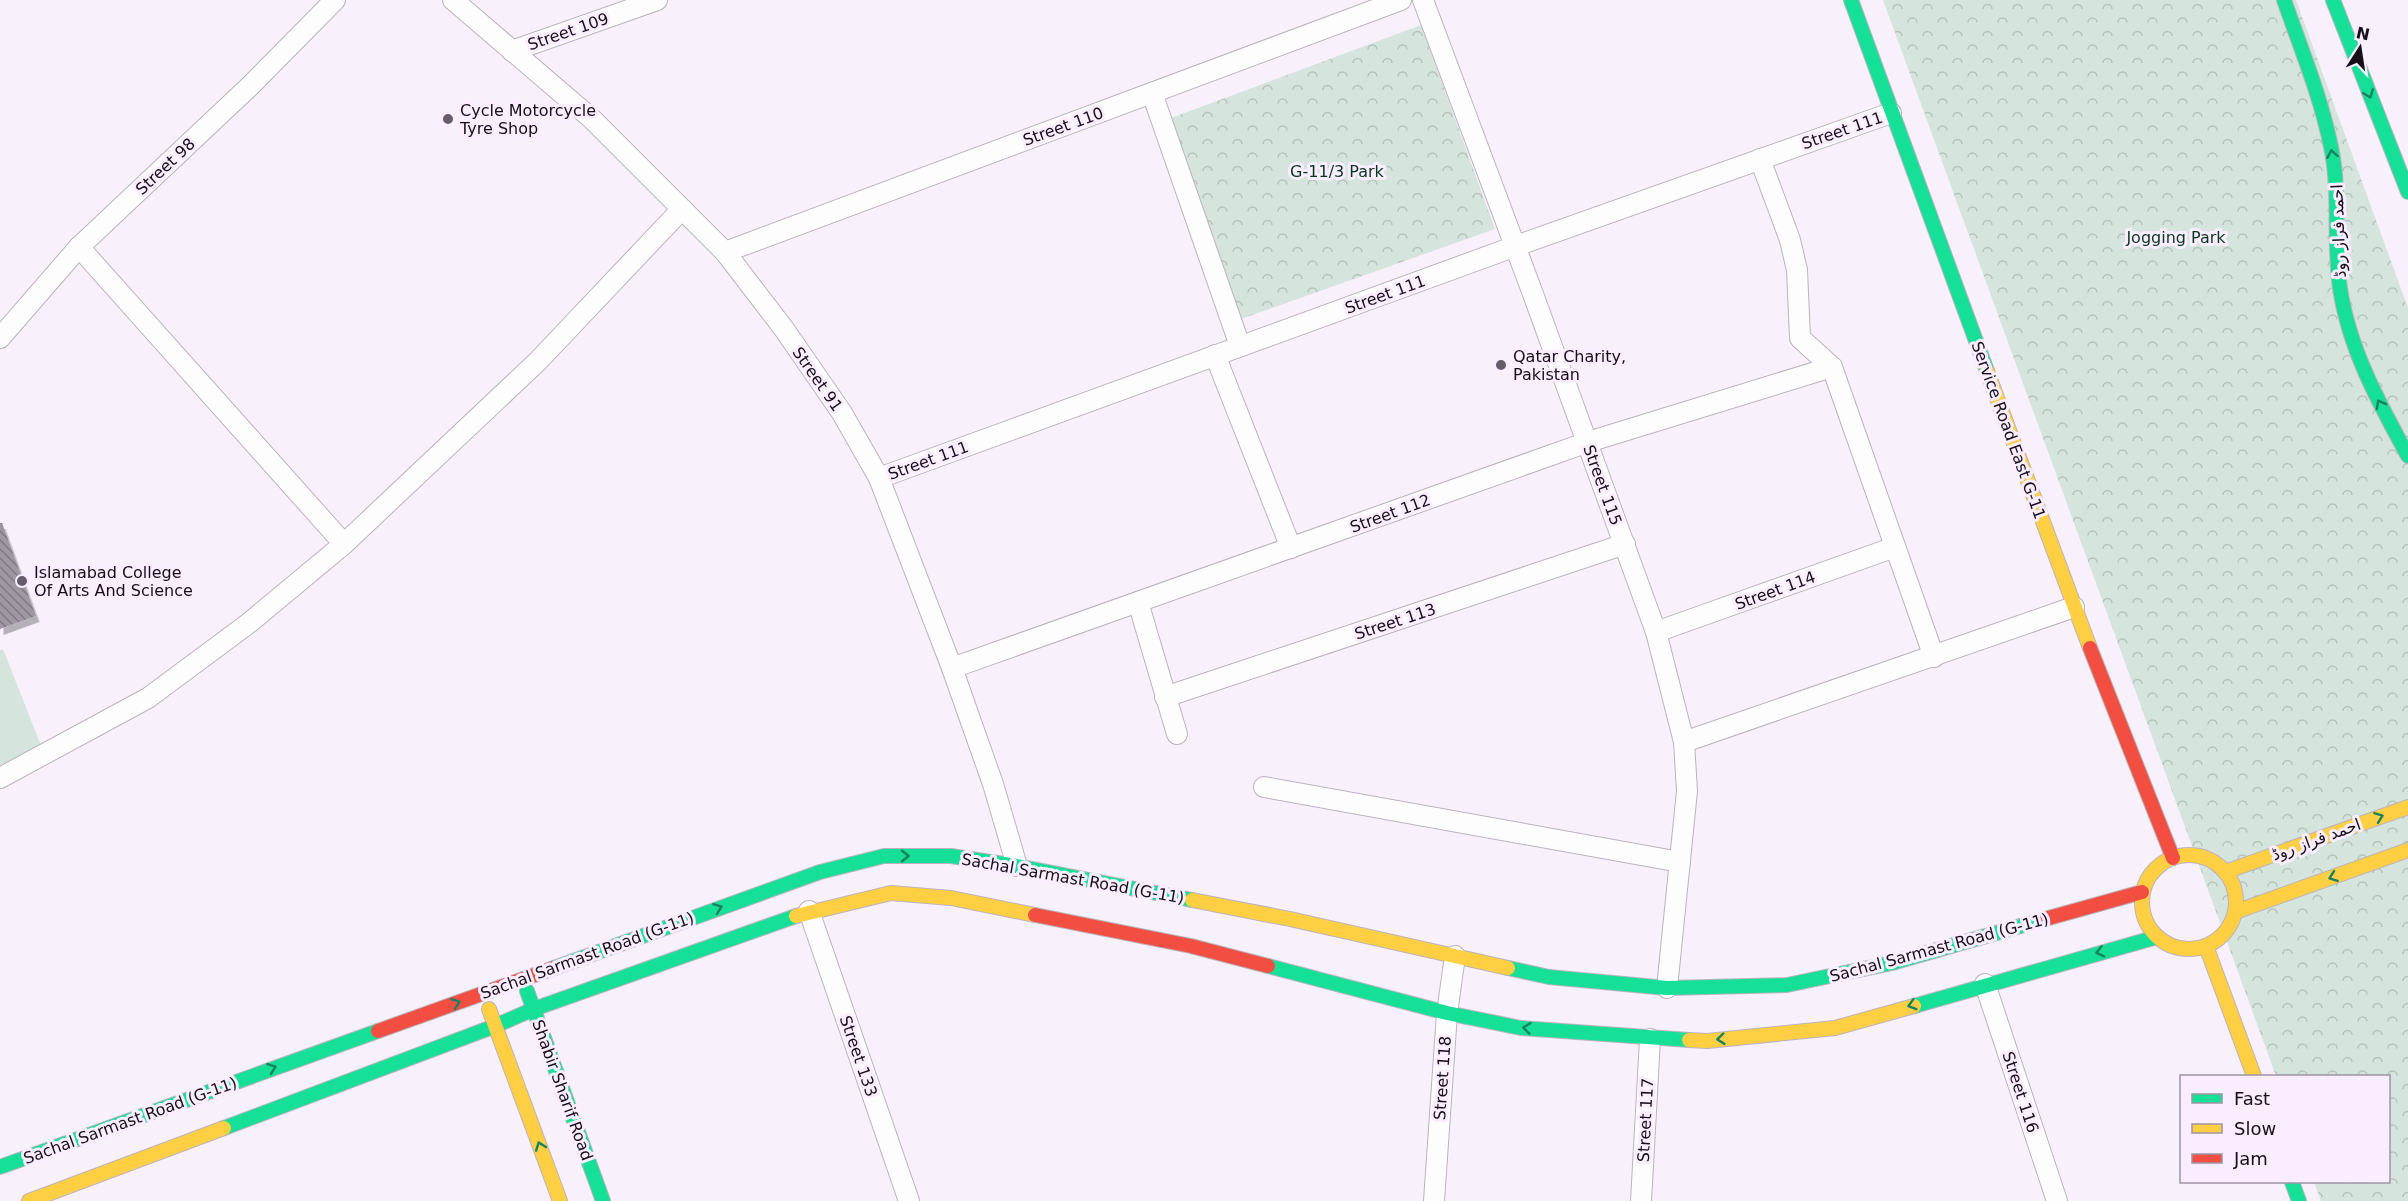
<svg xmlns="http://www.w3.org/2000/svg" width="2408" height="1201" font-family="'DejaVu Sans',Vazirmatn,sans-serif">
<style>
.park{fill:url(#park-crowns)}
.garden{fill:#d5e4dc}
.building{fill:url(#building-back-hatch);filter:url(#shadow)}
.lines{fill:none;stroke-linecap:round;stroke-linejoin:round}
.street-casing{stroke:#bab3bd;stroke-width:22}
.fast-casing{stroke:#bab3bd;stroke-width:16}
.slow-casing{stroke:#bab3bd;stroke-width:16}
.jam-casing{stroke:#bab3bd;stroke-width:16}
.street{stroke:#fefdfe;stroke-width:20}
.fast{stroke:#16e098;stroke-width:14}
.slow{stroke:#ffcf43;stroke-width:14}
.jam{stroke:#f24e42;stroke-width:14}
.oneway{stroke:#16825f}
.poi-dot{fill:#655e68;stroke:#f9edff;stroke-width:2}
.labels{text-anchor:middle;stroke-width:6;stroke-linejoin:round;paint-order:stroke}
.street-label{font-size:16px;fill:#160f19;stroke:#f9edff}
.poi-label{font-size:16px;fill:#160f19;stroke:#f9edff;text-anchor:start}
.park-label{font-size:16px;fill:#09371d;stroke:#f9edff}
</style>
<defs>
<pattern id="park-crowns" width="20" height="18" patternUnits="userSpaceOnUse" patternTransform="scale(1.5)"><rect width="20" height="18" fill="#d5e4dc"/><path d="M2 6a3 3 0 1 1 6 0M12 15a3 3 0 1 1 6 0" fill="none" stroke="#b6c2bc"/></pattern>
<pattern id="building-back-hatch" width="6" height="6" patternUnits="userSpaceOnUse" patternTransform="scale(1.5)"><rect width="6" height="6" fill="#9f98a2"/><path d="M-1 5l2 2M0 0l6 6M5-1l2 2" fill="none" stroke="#817a83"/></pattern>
<filter id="shadow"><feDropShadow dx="3.5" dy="6" stdDeviation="0" flood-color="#0004"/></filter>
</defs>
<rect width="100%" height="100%" fill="#f8f1fb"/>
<g class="park">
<path d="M 1883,0 L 2296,0 L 2408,308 L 2408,1201 L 2321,1201 L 2314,1182 L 2388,1182 L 2388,1076 L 2276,1076 Z"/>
<path d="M 1421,25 L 1495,229 L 1241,319 L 1171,118 Z"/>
</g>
<path class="garden" d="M 3,649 L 42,748 L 0,765 L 0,650 Z"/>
<path class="building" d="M 0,523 L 2,523 L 36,616 L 0,629 Z"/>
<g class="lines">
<defs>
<g id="street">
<path d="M 453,0 L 592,119 L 725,252 L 784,329 L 842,413 L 879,478 L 952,668 L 993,784 L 1017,866"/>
<path d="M 1423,0 L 1533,294 L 1656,632 L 1684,742 L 1687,791 L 1667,988"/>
<path d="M 512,51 L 657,0"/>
<path d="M 1152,93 L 1240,346"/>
<path d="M 1760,159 L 1790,240 L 1797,270 L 1800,338 L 1832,367 L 1934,657"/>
<path d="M 79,247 L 344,544"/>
<path d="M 725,252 L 1401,0"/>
<path d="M 0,338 L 79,247 L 251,85 L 335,0"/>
<path d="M 1215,355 L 1291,548"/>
<path d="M 879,478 L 1516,246 L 1891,113"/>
<path d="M 1138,602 L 1177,734"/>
<path d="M 1656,632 L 1895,547"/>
<path d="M 952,668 L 1588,442 L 1832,367"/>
<path d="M 1165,697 L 1625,544"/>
<path d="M 1684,742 L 2074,607"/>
<path d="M 0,778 L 148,698 L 249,623 L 344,544 L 538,361 L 682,209"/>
<path d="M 1264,787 L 1680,862"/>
<path d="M 809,911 L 909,1201"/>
<path d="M 1985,984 L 2057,1201"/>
<path d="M 1434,1201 L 1447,1013 L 1455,956"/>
<path d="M 1641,1201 L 1650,1039"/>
</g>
<g id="fast">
<path d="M 1851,0 L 1987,371"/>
<path d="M 2284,0 C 2301,49 2321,97 2331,147 C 2341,194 2333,241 2340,288 C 2349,349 2379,403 2408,456"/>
<path d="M 2333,0 L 2408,192"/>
<path d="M 1268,966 L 1447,1013 L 1521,1028 L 1689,1040"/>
<path d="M 554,968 L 820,872 L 884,856 L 951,856 L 1017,866 L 1192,900"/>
<path d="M 1508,968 L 1549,977 L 1667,988 L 1787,985 L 1892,963 L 2045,919"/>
<path d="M 527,991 L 603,1201"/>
<path d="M 1914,1006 L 2157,937"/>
<path d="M 224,1128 L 495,1026 L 534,1009 L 796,916"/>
<path d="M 0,1167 L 378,1031"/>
<path d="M 2292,1182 L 2299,1201"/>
</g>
<g id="slow">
<path d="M 1987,371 L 2090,648"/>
<circle cx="2189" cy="902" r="47"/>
<path d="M 2225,872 L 2408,807"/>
<path d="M 1192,900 L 1290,919 L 1508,968"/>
<path d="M 2235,912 L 2408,850"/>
<path d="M 796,916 L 891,893 L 951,898 L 1035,915"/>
<path d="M 2206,946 L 2254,1076"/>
<path d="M 489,1009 L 560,1201"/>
<path d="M 1689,1040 L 1707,1041 L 1835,1028 L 1914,1006"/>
<path d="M 29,1201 L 224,1128"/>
</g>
<g id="jam">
<path d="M 2090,648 L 2173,858"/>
<path d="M 1035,915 L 1191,946 L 1268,966"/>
<path d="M 2045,919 L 2142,892"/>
<path d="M 378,1031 L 554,968"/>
</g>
</defs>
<use href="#street" class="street-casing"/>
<use href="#fast" class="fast-casing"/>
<use href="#slow" class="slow-casing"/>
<use href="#jam" class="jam-casing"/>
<use href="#street" class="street"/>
<use href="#fast" class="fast"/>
<use href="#slow" class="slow"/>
<use href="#jam" class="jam"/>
</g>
<defs><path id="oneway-chevron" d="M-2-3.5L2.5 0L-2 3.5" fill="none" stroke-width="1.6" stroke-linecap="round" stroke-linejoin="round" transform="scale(1.5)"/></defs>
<g class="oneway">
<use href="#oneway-chevron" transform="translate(2369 94) rotate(69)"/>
<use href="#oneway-chevron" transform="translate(2332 154) rotate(-100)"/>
<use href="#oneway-chevron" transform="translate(2380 404) rotate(-118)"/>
<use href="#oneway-chevron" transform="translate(2379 817) rotate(-20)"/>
<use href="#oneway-chevron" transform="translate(905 856)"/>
<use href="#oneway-chevron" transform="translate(2333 877) rotate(160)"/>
<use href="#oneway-chevron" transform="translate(718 908) rotate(-20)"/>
<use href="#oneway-chevron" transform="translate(2100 952) rotate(165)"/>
<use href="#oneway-chevron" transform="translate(456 1003) rotate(-20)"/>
<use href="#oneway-chevron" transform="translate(1912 1005) rotate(164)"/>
<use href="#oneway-chevron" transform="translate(1527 1028) rotate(-174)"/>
<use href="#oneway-chevron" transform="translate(1721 1039) rotate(174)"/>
<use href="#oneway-chevron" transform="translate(272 1068) rotate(-20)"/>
<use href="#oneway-chevron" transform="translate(540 1146) rotate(-110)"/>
</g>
<g class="poi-dot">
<circle cx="448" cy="119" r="6"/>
<circle cx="1501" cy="365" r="6"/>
<circle cx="22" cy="581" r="6"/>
</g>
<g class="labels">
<g class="street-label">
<text transform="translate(568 31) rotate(-19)" y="6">Street 109</text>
<text transform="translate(1063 126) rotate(-20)" y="6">Street 110</text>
<text transform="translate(1842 130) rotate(-19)" y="6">Street 111</text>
<text transform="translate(165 166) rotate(-43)" y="6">Street 98</text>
<text transform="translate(2338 231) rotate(-92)" y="6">احمد فراز روڈ</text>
<text transform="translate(1385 294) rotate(-20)" y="6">Street 111</text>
<text transform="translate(818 379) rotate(55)" y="6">Street 91</text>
<text transform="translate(2009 430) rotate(70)" y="6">Service Road East G-11</text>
<text transform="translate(928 460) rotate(-20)" y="6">Street 111</text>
<text transform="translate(1603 485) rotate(70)" y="6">Street 115</text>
<text transform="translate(1390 513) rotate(-20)" y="6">Street 112</text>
<text transform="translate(1775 590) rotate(-20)" y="6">Street 114</text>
<text transform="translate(1395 621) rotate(-18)" y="6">Street 113</text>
<text transform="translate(2316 839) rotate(-20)" y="6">احمد فراز روڈ</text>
<text transform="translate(1073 878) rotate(10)" y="6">Sachal Sarmast Road (G-11)</text>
<text transform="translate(1939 947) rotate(-15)" y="6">Sachal Sarmast Road (G-11)</text>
<text transform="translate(587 955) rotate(-20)" y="6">Sachal Sarmast Road (G-11)</text>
<text transform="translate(859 1056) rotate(71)" y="6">Street 133</text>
<text transform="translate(1442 1078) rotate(-86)" y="6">Street 118</text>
<text transform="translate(563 1090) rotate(70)" y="6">Shabir Sharif Road</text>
<text transform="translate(2021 1092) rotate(72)" y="6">Street 116</text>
<text transform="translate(130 1120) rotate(-20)" y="6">Sachal Sarmast Road (G-11)</text>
<text transform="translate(1645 1120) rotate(-87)" y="6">Street 117</text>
</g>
<g class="poi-label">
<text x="460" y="116">Cycle Motorcycle<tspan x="460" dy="18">Tyre Shop</tspan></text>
<text x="1513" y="362">Qatar Charity,<tspan x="1513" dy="18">Pakistan</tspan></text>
<text x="34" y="578">Islamabad College<tspan x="34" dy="18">Of Arts And Science</tspan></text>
</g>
<g class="park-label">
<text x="1337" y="177">G-11/3 Park</text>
<text x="2176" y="243">Jogging Park</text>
</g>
</g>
<rect x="2180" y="1075" width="210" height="108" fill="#f9edff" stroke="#9e94a3" stroke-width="1.5"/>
<rect x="2192" y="1094" width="30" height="9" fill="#16e098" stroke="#9e94a3" stroke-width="1.5"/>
<text x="2234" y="1105" font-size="18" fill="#160f19">Fast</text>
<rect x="2192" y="1124" width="30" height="9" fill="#ffcf43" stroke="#9e94a3" stroke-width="1.5"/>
<text x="2234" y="1135" font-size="18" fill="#160f19">Slow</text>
<rect x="2192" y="1154" width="30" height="9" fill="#f24e42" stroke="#9e94a3" stroke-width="1.5"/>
<text x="2234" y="1165" font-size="18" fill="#160f19">Jam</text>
<g transform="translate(2360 48) rotate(12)" stroke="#f9edff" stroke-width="4.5" paint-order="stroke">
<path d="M0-4.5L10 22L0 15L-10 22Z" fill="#160f19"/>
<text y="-9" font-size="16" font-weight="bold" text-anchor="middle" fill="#160f19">N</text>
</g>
</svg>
